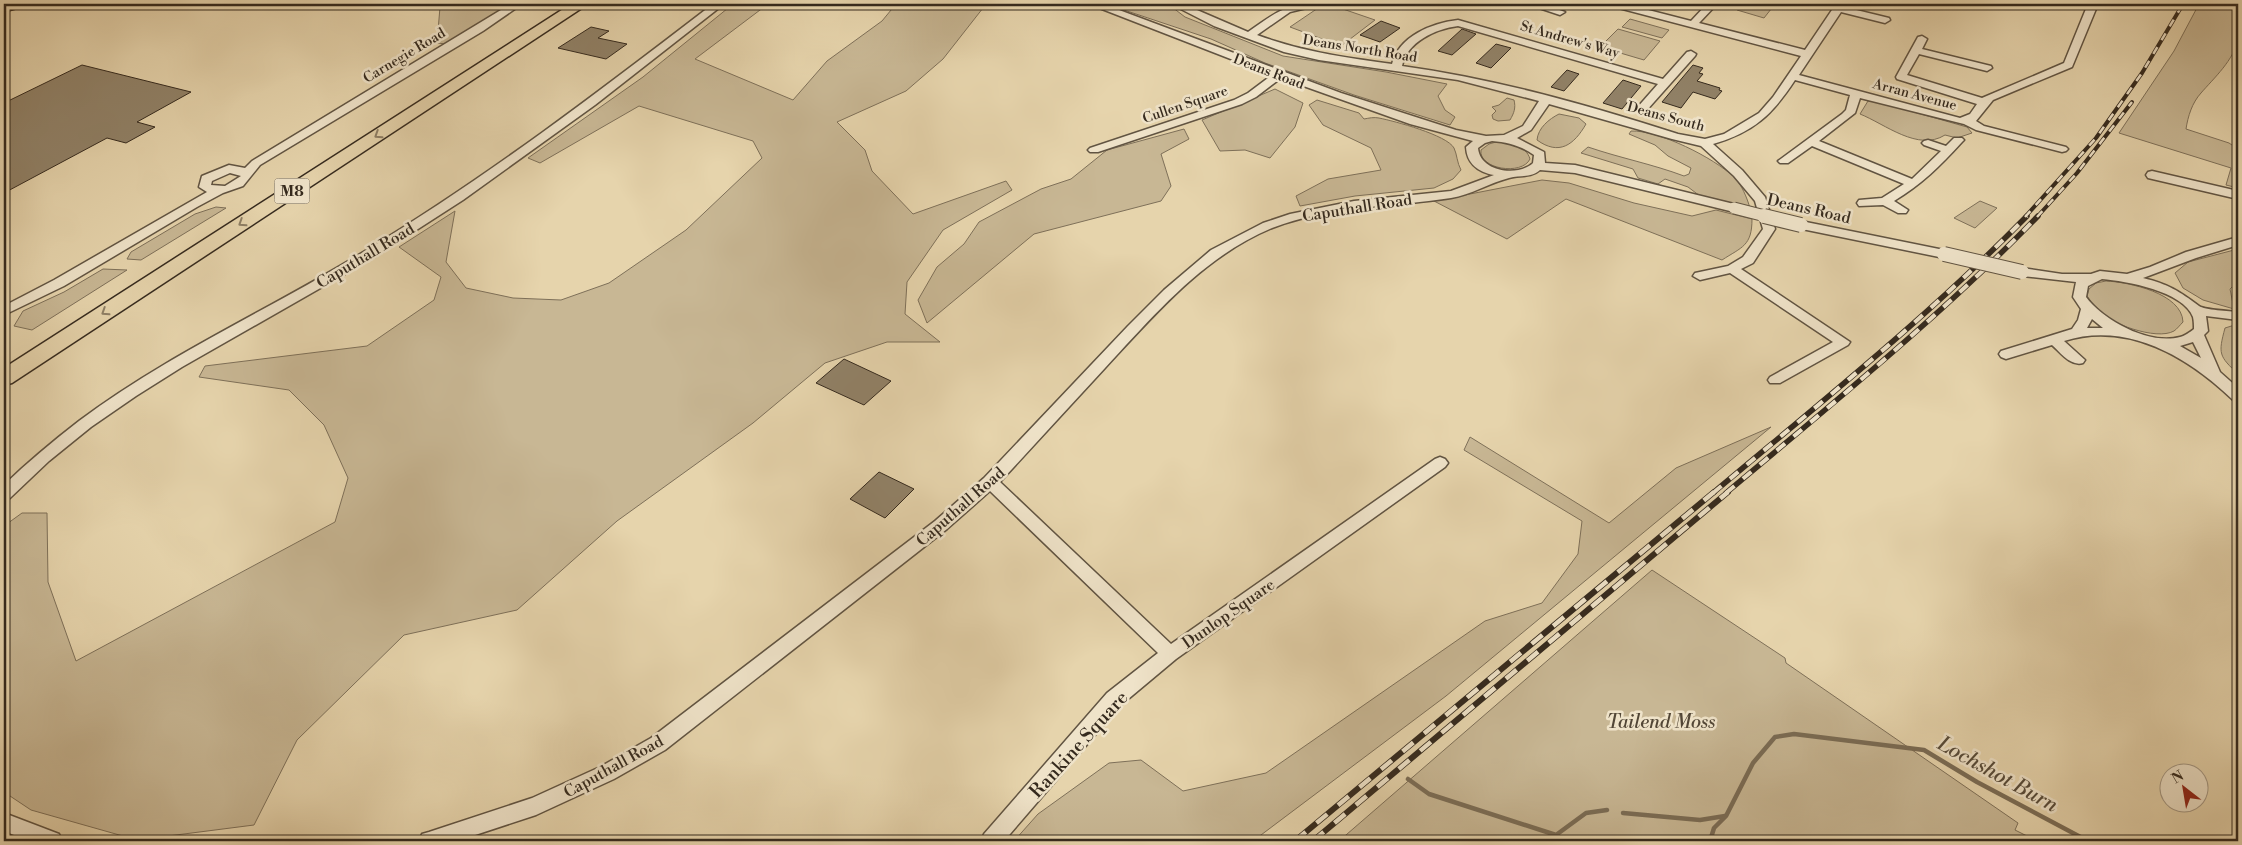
<svg xmlns="http://www.w3.org/2000/svg" width="2242" height="845" font-family="'Libre Bodoni',serif">
<style>
.green{fill:#c8b794;stroke:#7e7059}
.lines{fill:none;stroke-linecap:round;stroke-linejoin:round}
.stream{stroke:#7b6d56;stroke-width:4.5}
.building{fill:#918268;stroke:#352a1e}
.minor-casing{stroke:#615442;stroke-width:3}
.major-casing{stroke:#352a1e;stroke-width:2}
.highway-casing{stroke:#352a1e;stroke-width:3}
.minor{fill:#efe3c9;fill-rule:evenodd}
.major{fill:#e6d4ac;fill-rule:evenodd}
.highway{fill:#e6d4ac;fill-rule:evenodd}
.rail-far2-casing{stroke:#352a1e;stroke-width:4}
.rail-far1-casing{stroke:#352a1e;stroke-width:5.5}
.rail-casing{stroke:#352a1e;stroke-width:6}
.rail-far2{stroke:#efe3c9;stroke-width:2.5;stroke-dasharray:8;stroke-linecap:butt}
.rail-far1{stroke:#efe3c9;stroke-width:4;stroke-dasharray:11;stroke-linecap:butt}
.rail{stroke:#efe3c9;stroke-width:4.5;stroke-dasharray:14;stroke-linecap:butt}
.minor-bridge-far1-casing{stroke:#615442;stroke-width:13;stroke-linecap:butt}
.minor-bridge-casing{stroke:#615442;stroke-width:16;stroke-linecap:butt}
.minor-bridge-far1{stroke:#efe3c9;stroke-width:11}
.minor-bridge{stroke:#efe3c9;stroke-width:14}
.oneway{stroke:#8e7f65}
.labels{text-anchor:middle;stroke-width:5;stroke-linejoin:round;paint-order:stroke}
.far-street-label{font-size:14px;fill:#352a1e;stroke:#efe3c9}
.shield{fill:#efe3c9;stroke:#6d6251;stroke-width:1}
.shield-label{font-size:15px;font-weight:bold;fill:#352a1e}
.street-label{font-size:16px;fill:#352a1e;stroke:#efe3c9}
.near-park-label{font-size:19px;font-style:italic;fill:#524636;stroke:#efe3c9}
.near-street-label{font-size:19px;fill:#352a1e;stroke:#efe3c9}
.near-water-label{font-size:21px;font-style:italic;fill:#584c3a;stroke:#efe3c9}
</style>
<rect width="100%" height="100%" fill="#e6d4ac"/>
<filter id="stains"><feTurbulence type="fractalNoise" baseFrequency=".004" numOctaves="4"/><feColorMatrix values="0 0 0 0 .2 0 0 0 0 .09 0 0 0 0 .02 0 0 0 .5 -.17"/></filter>
<radialGradient id="worn" r=".72"><stop offset=".6" stop-color="#630" stop-opacity="0"/><stop offset="1" stop-color="#630" stop-opacity=".3"/></radialGradient>
<g class="green">
<path d="M 446,4 L 511,4 L 446,44 L 437,43 L 440,7 Z"/>
<path d="M 733,4 L 768,4 L 695,59 L 793,100 L 827,61 L 882,21 L 896,4 L 990,4 L 983,8 L 943,59 L 906,91 L 837,122 L 865,150 L 872,171 L 913,214 L 1006,181 L 1012,190 L 943,230 L 907,282 L 905,314 L 940,342 L 887,342 L 825,363 L 753,423 L 617,521 L 517,610 L 404,635 L 297,740 L 254,825 L 137,840 L 31,810 L 4,792 L 4,526 L 22,513 L 47,513 L 48,582 L 76,661 L 335,522 L 348,478 L 324,425 L 289,390 L 199,377 L 205,366 L 367,346 L 434,300 L 441,277 L 399,247 L 455,211 L 446,262 L 466,288 L 513,298 L 561,300 L 609,283 L 686,230 L 762,158 L 753,141 L 639,106 L 540,163 L 528,158 L 643,77 Z"/>
<path d="M 1106,4 L 1168,4 L 1185,17 L 1283,56 L 1386,72 L 1447,84 L 1438,96 L 1445,110 L 1455,117 L 1450,125 L 1354,95 L 1265,63 L 1211,39 Z"/>
<path d="M 1743,4 L 1775,4 L 1764,18 L 1737,10 Z"/>
<path d="M 2199,4 L 2238,4 C 2238,15 2240,28 2238,39 C 2234,60 2214,78 2201,93 C 2192,103 2188,116 2186,129 L 2229,143 L 2238,149 L 2238,188 L 2226,185 L 2231,168 L 2119,133 L 2174,51 Z"/>
<path d="M 1321,6 L 1340,8 L 1375,20 L 1341,46 L 1290,27 Z"/>
<path d="M 1630,19 L 1669,30 L 1662,38 L 1622,27 Z"/>
<path d="M 1618,29 L 1660,41 L 1644,60 L 1600,47 Z"/>
<path d="M 1275,89 L 1303,103 L 1295,127 L 1270,158 L 1245,150 L 1220,151 L 1202,120 Z"/>
<path d="M 1507,98 L 1514,100 C 1516,108 1514,113 1510,120 L 1498,121 L 1493,119 L 1492,115 L 1496,111 L 1492,107 L 1499,105 Z"/>
<path d="M 1317,100 L 1359,113 L 1364,119 C 1369,118 1374,117 1379,118 C 1394,121 1447,135 1454,148 C 1457,154 1457,163 1461,170 L 1453,179 L 1434,188 L 1355,196 L 1300,206 L 1296,196 L 1328,179 L 1381,170 L 1371,148 L 1323,125 L 1309,105 Z"/>
<path d="M 1868,101 L 1875,101 L 1967,127 L 1972,133 L 1957,138 L 1945,135 C 1918,152 1885,124 1860,114 Z"/>
<path d="M 1559,114 L 1579,118 L 1586,124 C 1574,145 1559,156 1537,140 C 1538,128 1549,119 1559,114 Z"/>
<path d="M 1184,129 L 1189,139 L 1161,154 L 1171,186 L 1161,201 L 1034,234 L 927,323 L 918,300 L 937,267 L 964,244 L 979,222 L 1041,189 L 1071,179 L 1107,150 Z"/>
<path d="M 1631,131 C 1659,130 1714,158 1734,177 C 1742,185 1747,198 1750,208 L 1700,196 L 1688,187 L 1665,179 L 1658,184 L 1638,178 L 1633,169 L 1581,153 L 1588,147 C 1620,158 1652,164 1684,176 L 1689,174 L 1691,168 L 1668,156 L 1655,145 L 1629,134 Z"/>
<path d="M 1496,142 C 1509,143 1526,145 1530,159 C 1522,176 1478,169 1481,150 L 1489,144 Z"/>
<path d="M 1542,180 L 1569,183 L 1634,203 L 1692,216 L 1716,210 L 1752,219 C 1752,246 1742,247 1722,260 L 1566,199 L 1507,239 L 1434,201 Z"/>
<path d="M 1980,201 L 1997,208 L 1975,228 L 1954,218 Z"/>
<path d="M 216,207 L 226,208 L 141,260 L 127,259 L 131,252 L 195,214 Z"/>
<path d="M 2238,249 L 2238,281 L 2230,289 L 2234,309 L 2203,300 L 2183,288 L 2175,273 L 2188,262 Z"/>
<path d="M 103,269 L 127,270 L 32,330 L 14,326 L 23,311 L 64,292 Z"/>
<path d="M 2106,281 C 2128,282 2182,293 2183,322 C 2180,325 2177,329 2174,331 C 2156,341 2109,323 2096,310 C 2093,306 2090,300 2087,296 L 2089,289 L 2096,283 Z"/>
<path d="M 2238,324 L 2238,374 C 2219,356 2218,354 2225,328 Z"/>
<path d="M 1771,427 L 1446,696 L 1253,841 L 1014,841 L 1038,814 L 1109,763 L 1141,760 L 1183,791 L 1266,773 L 1485,621 L 1542,603 L 1578,554 L 1582,521 L 1464,450 L 1470,437 L 1609,523 L 1676,468 Z"/>
<path d="M 1652,570 L 1785,658 L 1786,663 L 2018,823 L 2015,830 L 2037,841 L 1339,841 Z"/>
</g>
<g class="lines">
<g class="stream">
<path d="M 1408,779 L 1429,794 L 1556,835 L 1586,813 L 1607,810"/>
<path d="M 1623,813 L 1700,820 L 1725,816"/>
<path d="M 1710,841 L 1714,828 L 1726,816 L 1753,763 L 1775,737 L 1794,734 L 1924,750 L 1977,782 L 2088,841"/>
</g>
</g>
<g class="building">
<path d="M 1381,21 L 1400,28 L 1380,42 L 1360,35 Z"/>
<path d="M 591,27 L 609,31 L 598,38 L 627,44 L 606,59 L 558,48 Z"/>
<path d="M 1462,29 L 1476,34 L 1452,55 L 1438,51 Z"/>
<path d="M 1496,44 L 1511,48 L 1491,68 L 1476,63 Z"/>
<path d="M 82,65 L 191,92 L 137,122 L 155,127 L 126,143 L 107,138 L 4,193 L 4,103 Z"/>
<path d="M 1693,65 L 1703,68 L 1699,73 L 1703,74 L 1697,81 L 1720,88 L 1719,90 L 1722,91 L 1715,99 L 1693,92 L 1681,108 L 1662,102 Z"/>
<path d="M 1567,70 L 1579,74 L 1564,91 L 1551,87 Z"/>
<path d="M 1623,80 L 1641,86 L 1622,109 L 1603,103 Z"/>
<path d="M 844,359 L 891,381 L 864,405 L 816,383 Z"/>
<path d="M 879,472 L 914,489 L 885,518 L 850,499 Z"/>
</g>
<g class="lines">
<defs>
<g id="minor">
<path d="M 511,4 L 522,4 L 483,31 L 260,165 L 243,186 L 223,193 L 197,207 L 64,286 L 4,315 L 4,306 L 54,280 L 207,192 L 199,187 L 202,176 L 229,165 L 245,168 L 252,161 ZM 230,173 L 241,176 L 225,186 L 211,185 L 212,181 Z"/>
<path d="M 713,4 L 724,4 L 595,105 L 463,200 L 373,258 L 182,367 L 136,396 L 91,427 L 49,461 L 10,498 L 4,500 L 4,485 C 28,462 53,441 79,421 C 168,354 271,309 365,251 C 487,177 600,91 713,4 Z"/>
<path d="M 1089,4 L 1103,4 L 1341,93 L 1456,130 L 1486,136 L 1504,135 L 1523,126 L 1539,101 L 1458,80 L 1319,60 L 1284,52 L 1214,26 L 1171,4 L 1183,4 L 1248,32 C 1274,14 1284,4 1317,4 L 1315,6 L 1290,12 L 1257,35 C 1304,52 1343,57 1392,64 C 1399,36 1432,23 1458,20 L 1663,79 L 1687,52 L 1691,51 L 1696,54 L 1695,56 L 1646,111 L 1642,112 L 1636,109 L 1658,84 L 1458,26 C 1435,29 1407,42 1402,66 C 1496,79 1588,105 1678,134 L 1705,139 L 1724,134 L 1759,113 L 1773,97 L 1801,56 L 1611,6 L 1609,4 L 1625,4 L 1691,21 L 1707,4 L 1717,4 L 1699,23 L 1805,50 L 1836,4 L 1846,4 L 1844,7 L 1889,18 L 1890,20 L 1885,23 L 1841,12 L 1799,75 L 1960,118 L 1970,114 L 1977,104 L 1897,79 L 1896,77 L 1918,37 L 1922,36 L 1927,39 L 1922,49 L 1991,66 L 1992,68 L 1987,71 L 1919,54 L 1907,75 L 1982,98 L 2064,63 L 2088,4 L 2098,4 L 2072,67 L 1993,100 L 1976,121 L 1984,126 L 2066,147 L 2068,149 L 2066,151 L 2062,152 L 1976,130 L 1964,124 L 1860,98 L 1855,113 L 1819,141 L 1912,179 L 1941,151 L 1924,145 L 1922,143 L 1924,141 L 1928,140 L 1946,146 L 1954,138 L 1962,138 L 1964,140 L 1962,142 C 1940,166 1922,184 1894,201 L 1908,210 L 1906,213 L 1898,213 L 1883,205 L 1859,206 L 1857,203 L 1859,200 L 1882,198 L 1904,184 L 1812,146 L 1788,163 L 1780,163 L 1778,161 L 1842,114 L 1846,110 L 1850,95 L 1795,80 C 1772,115 1754,132 1713,144 L 1742,170 L 1765,197 L 1775,229 L 1753,263 L 1741,269 L 1850,342 L 1848,345 L 1780,383 L 1770,383 L 1768,380 L 1770,377 L 1833,342 L 1730,273 L 1700,280 L 1693,276 L 1695,273 L 1728,266 L 1743,257 L 1763,229 L 1755,201 L 1734,176 L 1701,146 L 1672,139 L 1549,104 L 1531,130 L 1517,138 L 1544,152 L 1545,163 L 1575,165 L 1738,205 L 1740,208 L 1734,212 L 1575,173 L 1540,170 C 1531,178 1520,175 1509,178 C 1489,183 1471,195 1451,198 C 1392,207 1329,206 1272,228 C 1204,256 1154,315 1105,368 C 1070,406 1035,444 1000,482 L 1171,644 L 1435,459 L 1440,457 L 1445,459 L 1448,463 L 1445,467 L 1176,659 L 1121,705 L 1004,841 L 981,841 L 984,834 L 1107,693 L 1158,653 L 990,491 L 947,529 L 665,750 L 614,779 L 536,815 L 457,841 L 419,841 L 422,834 L 429,832 L 532,798 L 600,767 L 651,738 L 935,521 L 984,478 L 1128,326 L 1164,290 L 1211,250 L 1263,223 L 1290,214 L 1354,201 L 1451,191 L 1494,175 C 1478,172 1467,164 1466,147 L 1473,141 L 1410,124 L 1281,78 L 1256,97 L 1242,104 L 1098,152 L 1090,152 L 1088,150 L 1090,148 L 1234,100 L 1248,93 L 1272,75 ZM 1492,141 C 1508,142 1521,146 1534,155 L 1533,163 C 1518,177 1480,172 1478,148 L 1485,143 Z"/>
<path d="M 1232,4 L 1242,4 L 1236,8 L 1233,7 Z"/>
<path d="M 1527,4 L 1542,4 L 1565,12 L 1560,15 Z"/>
<path d="M 2152,171 L 2238,191 L 2238,199 L 2148,178 L 2146,175 L 2148,172 Z"/>
<path d="M 1801,221 L 1944,250 L 1950,254 L 1944,258 L 1797,228 L 1795,225 Z"/>
<path d="M 2238,237 L 2238,245 L 2196,258 L 2143,278 C 2168,284 2179,291 2199,306 C 2204,310 2230,311 2238,312 L 2238,320 L 2206,316 L 2208,331 L 2204,335 L 2220,372 L 2238,388 L 2238,401 L 2233,400 C 2188,357 2128,321 2064,341 L 2085,360 L 2083,363 C 2071,367 2060,352 2052,345 L 2006,359 L 2001,357 L 1999,354 L 2001,351 L 2072,329 L 2078,320 L 2081,309 L 2073,297 L 2076,282 L 2022,276 L 2015,272 L 2017,269 L 2022,268 L 2062,274 L 2091,274 L 2100,271 L 2127,274 L 2150,267 L 2186,252 ZM 2102,279 C 2126,281 2183,291 2193,317 C 2194,321 2194,326 2194,329 C 2190,332 2185,336 2180,337 C 2149,345 2104,321 2086,297 L 2088,286 ZM 2092,319 L 2103,328 L 2087,328 ZM 2193,342 L 2201,358 L 2180,346 Z"/>
<path d="M 4,813 L 59,834 L 62,841 L 29,841 L 4,831 Z"/>
</g>
<path id="major" d="M 4,4 L 25,4 L 23,7 L 4,12 Z"/>
<path id="highway" d="M 571,4 L 588,4 L 12,383 L 4,385 L 4,368 Z"/>
</defs>
<use href="#minor" class="minor-casing"/>
<use href="#major" class="major-casing"/>
<use href="#highway" class="highway-casing"/>
<use href="#minor" class="minor"/>
<use href="#major" class="major"/>
<use href="#highway" class="highway"/>
<defs>
<g id="rail-far2">
<path d="M 2025,217 L 2096,138 L 2142,73 L 2183,4"/>
<path d="M 2037,217 L 2077,173 L 2132,102"/>
</g>
<g id="rail-far1">
<path d="M 1713,493 C 1820,403 1929,316 2027,216"/>
<path d="M 1726,493 C 1833,403 1941,316 2038,216"/>
</g>
<g id="rail">
<path d="M 1295,841 L 1714,492"/>
<path d="M 1313,841 L 1728,492"/>
</g>
</defs>
<use href="#rail-far2" class="rail-far2-casing"/>
<use href="#rail-far1" class="rail-far1-casing"/>
<use href="#rail" class="rail-casing"/>
<use href="#rail-far2" class="rail-far2"/>
<use href="#rail-far1" class="rail-far1"/>
<use href="#rail" class="rail"/>
<defs>
<path id="minor-bridge-far1" d="M 1734,208 L 1769,217"/>
<g id="minor-bridge">
<path d="M 1764,216 L 1801,225"/>
<path d="M 1944,254 L 2022,272"/>
</g>
</defs>
<use href="#minor-bridge-far1" class="minor-bridge-far1-casing"/>
<use href="#minor-bridge" class="minor-bridge-casing"/>
<use href="#minor-bridge-far1" class="minor-bridge-far1"/>
<use href="#minor-bridge" class="minor-bridge"/>
</g>
<defs><path id="oneway-chevron" d="M-2-3.5L2.5 0L-2 3.5" fill="none" stroke-width="1.6" stroke-linecap="round" stroke-linejoin="round" transform="scale(1.25)"/></defs>
<g class="oneway">
<use href="#oneway-chevron" transform="translate(378 135) rotate(147)"/>
<use href="#oneway-chevron" transform="translate(242 223) rotate(147)"/>
<use href="#oneway-chevron" transform="translate(105 312) rotate(147)"/>
</g>
<g class="labels">
<g class="far-street-label">
<text transform="translate(1570 39) rotate(16)" y="5">St Andrew's Way</text>
<text transform="translate(1360 48) rotate(9)" y="5">Deans North Road</text>
<text transform="translate(404 55) rotate(-31)" y="5">Carnegie Road</text>
<text transform="translate(1269 71) rotate(21)" y="5">Deans Road</text>
<text transform="translate(1915 94) rotate(15)" y="5">Arran Avenue</text>
<text transform="translate(1185 104) rotate(-19)" y="5">Cullen Square</text>
<text transform="translate(1666 116) rotate(15)" y="5">Deans South</text>
</g>
<rect class="shield" x="274.5" y="178.5" width="35" height="25" rx="4"/>
<g class="shield-label">
<text x="292" y="196">M8</text>
</g>
<g class="street-label">
<text transform="translate(1357 207) rotate(-9)" y="6">Caputhall Road</text>
<text transform="translate(1809 208) rotate(13)" y="6">Deans Road</text>
<text transform="translate(365 255) rotate(-31)" y="6">Caputhall Road</text>
<text transform="translate(960 506) rotate(-41)" y="6">Caputhall Road</text>
<text transform="translate(1228 613) rotate(-35)" y="6">Dunlop Square</text>
<text transform="translate(613 766) rotate(-29)" y="6">Caputhall Road</text>
</g>
<g class="near-park-label">
<text x="1661" y="728">Tailend Moss</text>
</g>
<g class="near-street-label">
<text transform="translate(1078 744) rotate(-48)" y="7">Rankine Square</text>
</g>
<g class="near-water-label">
<text transform="translate(1998 774) rotate(29)" y="7">Lochshot Burn</text>
</g>
</g>
<rect width="2242" height="845" fill="none" stroke="#e6d4ac" stroke-width="20"/>
<rect x="5" y="5" width="2232" height="835" fill="none" stroke="#352a1e" stroke-width="2.5"/>
<rect x="10" y="10" width="2222" height="825" fill="none" stroke="#352a1e"/>
<g transform="translate(2184 788) rotate(329)"><circle r="24" fill="#efe3c9" stroke="#a59985"/>
<path d="M0-4L9 19L0 12L-9 19Z" fill="#8f2418"/>
<text y="-8" font-size="14" font-weight="bold" text-anchor="middle" fill="#352a1e">N</text>
</g>
<rect width="100%" height="100%" filter="url(#stains)"/>
<rect width="100%" height="100%" fill="url(#worn)"/>
</svg>
